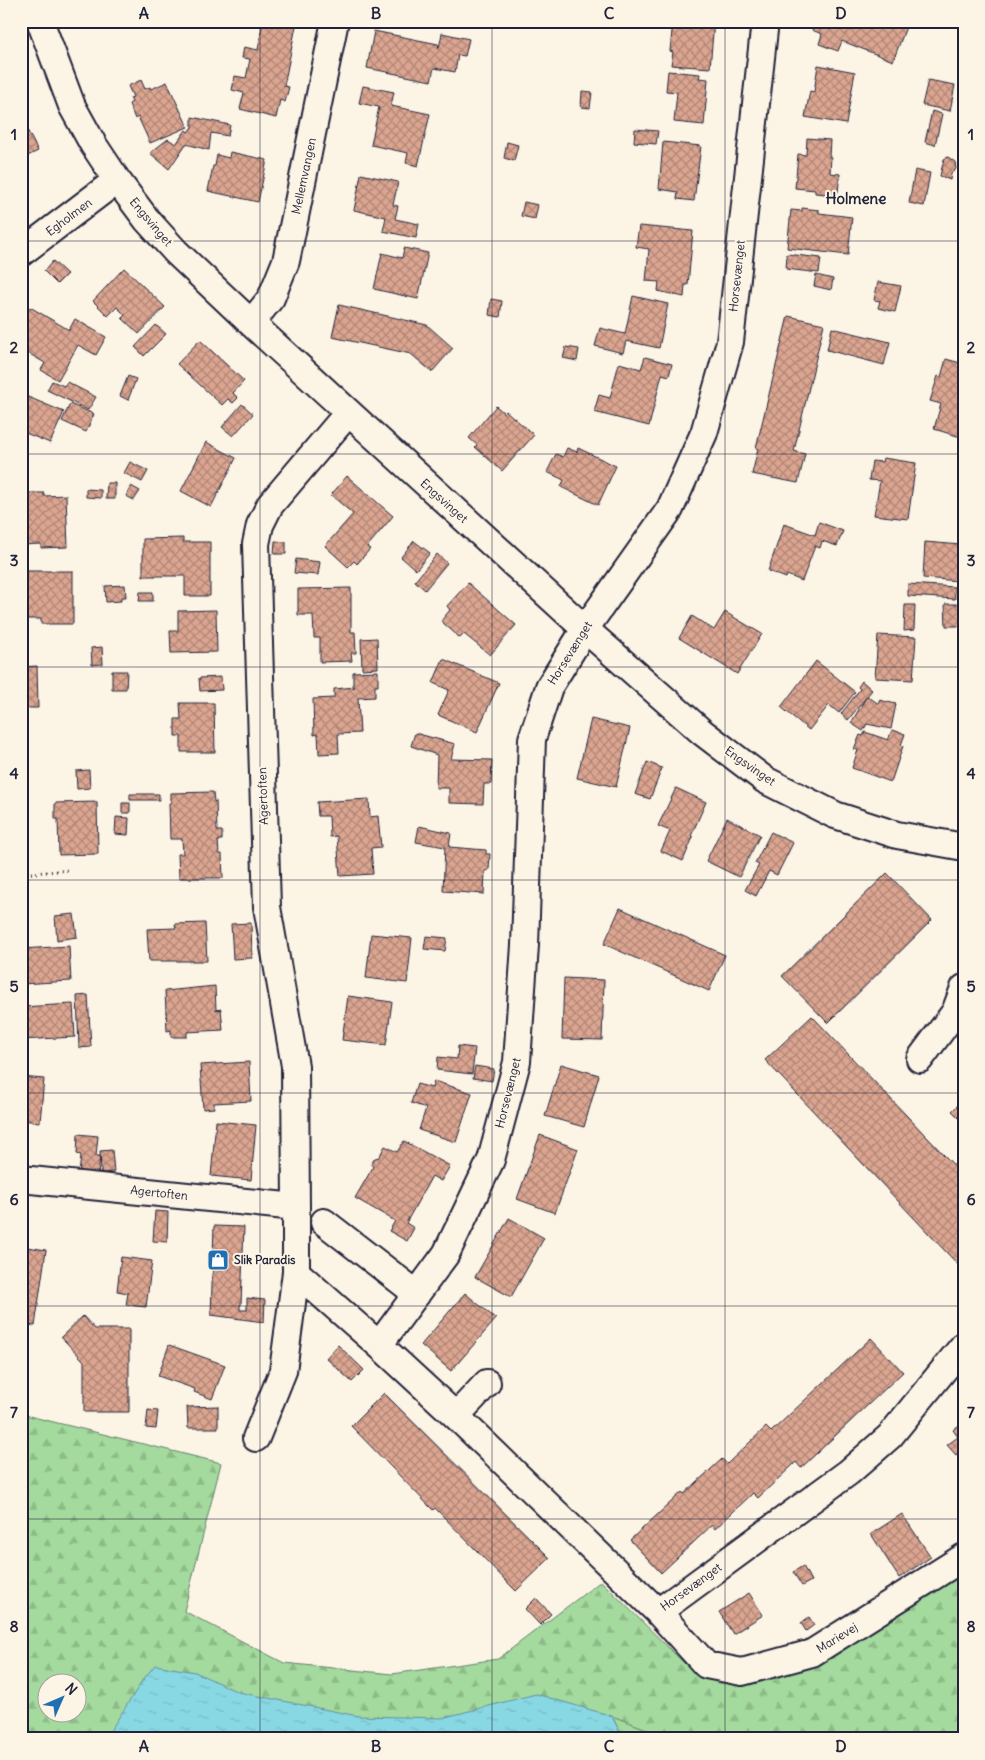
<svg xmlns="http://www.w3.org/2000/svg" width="985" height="1760" viewBox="0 0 985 1760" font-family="Delius,sans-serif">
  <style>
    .forest { fill: url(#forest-firs); stroke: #637e6c; fill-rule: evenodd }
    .wetland { fill: url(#wetland-marsh); stroke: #637e6c }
    .water { fill: url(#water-ripples); stroke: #5f8fa0 }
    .building { fill: url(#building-cross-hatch); stroke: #22223b }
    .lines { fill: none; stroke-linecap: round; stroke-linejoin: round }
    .minor-casing { stroke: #22223b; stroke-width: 30 }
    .path { stroke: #22223b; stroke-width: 3; stroke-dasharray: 1 4; stroke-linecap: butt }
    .minor { stroke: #fcf5e5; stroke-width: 26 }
    .grid { fill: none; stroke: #22223b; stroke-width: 1; stroke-opacity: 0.55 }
    .labels { text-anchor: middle; stroke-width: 4; stroke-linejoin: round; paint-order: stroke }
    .street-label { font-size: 12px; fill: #22223b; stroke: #fcf5e5 }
    .poi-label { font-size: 12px; font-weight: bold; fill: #22223b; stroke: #fcf5e5; text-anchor: start }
    .quarter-label { font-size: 15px; font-weight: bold; fill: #22223b; stroke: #fcf5e5 }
    .neatline { fill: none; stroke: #22223b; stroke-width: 2 }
    .grid-label { font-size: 16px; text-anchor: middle; font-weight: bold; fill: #22223b }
  </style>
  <defs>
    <pattern id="forest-firs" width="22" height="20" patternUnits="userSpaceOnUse" patternTransform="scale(1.25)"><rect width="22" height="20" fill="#a4da9d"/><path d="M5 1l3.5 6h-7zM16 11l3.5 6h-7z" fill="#8dbb88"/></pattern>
    <pattern id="wetland-marsh" width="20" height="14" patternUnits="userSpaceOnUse" patternTransform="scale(1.25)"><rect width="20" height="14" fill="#a4da9d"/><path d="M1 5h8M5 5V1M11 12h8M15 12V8" fill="none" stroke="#8dbb88"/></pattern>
    <pattern id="water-ripples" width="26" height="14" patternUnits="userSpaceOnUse" patternTransform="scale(1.25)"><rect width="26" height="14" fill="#88d8e4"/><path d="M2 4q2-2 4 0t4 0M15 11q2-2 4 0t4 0" fill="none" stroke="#75b9c4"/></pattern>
    <pattern id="building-cross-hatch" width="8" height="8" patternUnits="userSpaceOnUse" patternTransform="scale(1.25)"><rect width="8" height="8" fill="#dba590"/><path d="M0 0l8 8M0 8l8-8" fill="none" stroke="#b18677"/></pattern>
  </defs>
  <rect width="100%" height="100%" fill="#fcf5e5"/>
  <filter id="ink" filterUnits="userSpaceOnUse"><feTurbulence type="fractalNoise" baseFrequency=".02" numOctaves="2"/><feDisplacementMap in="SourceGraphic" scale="10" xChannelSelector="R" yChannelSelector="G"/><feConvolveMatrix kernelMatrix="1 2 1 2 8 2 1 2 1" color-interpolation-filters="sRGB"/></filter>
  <g filter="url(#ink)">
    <path class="forest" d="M21 1414 221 1463 184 1611 284 1663 392 1674 498 1659 601 1581 685 1664 741 1685 801 1667 964 1570V1739H21ZM48 1682H78V1712H48Z"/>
    <path class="wetland" d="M612 1716 647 1729 653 1739H623Z"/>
    <path class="water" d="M155 1665 195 1672 238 1692 358 1716 442 1718 536 1694 612 1716 623 1739H105L143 1680Z"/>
    <path class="building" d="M154 21H169L170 25 156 29Z
      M247 21H297L284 86 289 87 285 102 280 100 276 118 240 109 244 93 232 90 235 76 246 78 250 59 242 58 244 47 258 50 262 26 246 23Z
      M673 21H714L710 68 671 65 673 52 670 51Z
      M815 21H893L906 27 893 61 842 41 838 51 819 44 822 34 812 30Z
      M374 31 438 44 439 48 442 33 469 39 465 56 458 55 455 72 434 68 431 81 367 68Z
      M818 65 855 72 846 124 805 117 810 91 814 92Z
      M668 71 700 74 699 78 708 79 704 125 674 122 677 92 666 91Z
      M141 80 145 89 150 87 151 89 167 82 188 127 150 143 138 117 135 119 129 104 132 102 130 98 133 97 128 86Z
      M928 80 955 85 950 111 922 105Z
      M363 86 394 92 391 106 430 114 418 166 406 163 408 153 371 145 379 107 359 103Z
      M582 91 592 92 590 108 581 107Z
      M932 111 942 114 935 145 925 142Z
      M192 117 230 125 228 136 211 133 209 150 186 144 169 169 150 153 168 139 176 144 186 130 188 132 192 127Z
      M21 118 38 151 21 159Z
      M635 129 658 131 656 144 634 142Z
      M807 138 830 140 829 157H831L830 173 840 174 838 192H835V195L815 193V190L795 188 798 154 806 155Z
      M507 142 518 145 514 161 504 158Z
      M663 142 701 146 694 201 677 199 678 192 659 189Z
      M230 152 267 160 258 202 208 191 213 166H215L217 155 229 158Z
      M948 157 955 162 956 169 951 174 950 180 940 176 944 159Z
      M915 170 930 173 924 206 909 203Z
      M361 174 398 182 393 205 398 206 395 219 419 224 416 238 383 231 386 217 354 210Z
      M524 202 538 205 535 219 521 216Z
      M802 208 819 210V213L852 217 848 255 787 248 791 210 802 211Z
      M639 226 693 231 688 285H685L684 297 658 291 659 282 646 281 649 249 636 247Z
      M404 248 428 253 418 299 374 289 382 253 402 258Z
      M787 254 821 258 819 273 786 269Z
      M53 261 67 274 57 284 44 271Z
      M124 268 165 307 139 334 122 318 125 315 117 307 108 316 93 301Z
      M816 275 833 279 831 290 814 286Z
      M878 282 901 286 895 312 878 308 880 301 874 300Z
      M633 296 668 304 659 348 626 341 623 353 595 346 600 328 625 334Z
      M491 299 502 301 500 317 489 315Z
      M339 305 427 325 453 348 432 372 411 354 332 337Z
      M30 307 69 330 75 319 106 337 96 355 78 345 58 380 41 370 45 363 21 349V322Z
      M788 316 824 324 794 451 805 454 798 483 752 474 758 449 756 448Z
      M156 325 166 334 144 356 135 347Z
      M832 328 890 342 884 365 827 350Z
      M200 340 244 381 233 393 238 398 233 403 228 399 222 405 177 364Z
      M566 347 579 349 577 361 563 358Z
      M645 357 672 364 669 376 662 374 649 426 594 412 599 395 610 398 619 363 641 369Z
      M946 359 964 364V438L934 429 941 404 930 401 938 376 941 377Z
      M128 376 136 379 128 400 120 396Z
      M52 381 64 386 67 382 96 397 88 410 47 390Z
      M21 394 64 412 50 443 23 432 21 436Z
      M70 404 94 414 86 432 62 421Z
      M242 404 253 414 233 436 222 427Z
      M496 406 504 413 506 411 534 435 502 471 475 447 477 445 469 438Z
      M206 442 236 458 211 507 181 491Z
      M567 448 577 452 578 448 616 466 598 505 561 487 564 480 547 472 556 454 563 457Z
      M883 458 916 463 908 519 874 515 880 481 869 480 872 461 882 462Z
      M130 462 148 471 142 482 124 473Z
      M347 476 393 516 367 547 370 549 357 564 354 561 348 567 325 546 353 514 331 495Z
      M107 483H115V499H106Z
      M131 486 140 491 134 500 126 496Z
      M86 489 101 490V498L86 497Z
      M21 493H44V496L66 495 68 547 41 548V544L21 545Z
      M819 522 843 531 837 546 822 541 820 548 815 546 802 581 787 575 786 578 768 571 784 524 815 535Z
      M183 538V542H210V596H185V576H143V539Z
      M275 541 286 542V554H274Z
      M414 541 430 553 416 570 401 557Z
      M925 542 961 545 959 581 923 578Z
      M437 554 447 563 425 590 415 581Z
      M296 559 320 562 318 575 294 573Z
      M26 571H73V624H41V619H26Z
      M468 583 516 625 490 655 464 634 460 638 441 621 450 610 447 606Z
      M908 584 955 587V599L908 596Z
      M125 585 126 597H121V601L106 602 105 586Z
      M351 588V632H355L356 653H351L352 661 320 662V638H314L313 615H298V589Z
      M140 592H153V601H139Z
      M945 604H964V626H946Z
      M905 605H915L914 630 904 631Z
      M216 610 217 652 171 653 170 631H178V611Z
      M725 612 762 634 737 674 679 638 692 616 714 630Z
      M878 635 916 637 913 680 875 678Z
      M377 638 378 668 362 669 361 639Z
      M102 647 103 664 92 665 91 648Z
      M443 659 499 683 477 732 438 715 449 690 433 683Z
      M816 661 855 692 839 713 829 705 809 730 781 707Z
      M37 666 38 708H24L25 722 21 723V667Z
      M112 671H127L126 689H112Z
      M378 671V686H375V697L358 698 360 733 338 734 339 753 319 754 318 734 314 735 313 699 334 698V689L355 687 353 686V672Z
      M221 677 222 690 200 691 199 678Z
      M862 681 872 690 848 720 841 714 860 689 858 687Z
      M867 696 879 704V700L896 704 891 729 867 724 863 731 851 723Z
      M180 703H214L215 752H181V736H175V719H181Z
      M591 719 630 728 616 787 577 778Z
      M892 730 905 734 901 745 903 746 891 782 852 768 858 750 854 749 860 735 863 736 865 732 888 740Z
      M415 733 455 744 451 759 492 760 491 784H484L483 804 449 803V788H436L437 755 411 746Z
      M647 762 662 768 650 799 635 794Z
      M89 770 90 788 77 789 76 771Z
      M676 788 706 802 691 836 693 837 683 861 661 851 670 831 658 826Z
      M213 792 214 802 216 801 217 831H222V840H218L219 854H222L223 878H179L178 854H183L182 839H170L169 803H171V793Z
      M130 794H159V800H130Z
      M369 799 370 817 378 816 381 847 371 848 373 874 340 876 337 836 330 837 329 816H318L317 802Z
      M97 802 98 854 59 855 58 819H55V803Z
      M122 803H130V813H122Z
      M116 817 129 818 128 835 115 834Z
      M727 818 760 835 739 877 706 861Z
      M419 826 451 833 449 847 486 850V854H490L489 870 485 871 484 894 443 891 445 847 416 842Z
      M771 832 793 843 777 875 769 871 756 896 745 890 759 865 755 863Z
      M887 873 932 920 828 1023 782 976Z
      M620 908 725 955 709 991 604 944Z
      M74 914 77 937 57 940 55 916Z
      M205 923 207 961H149L147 929 176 928 175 924Z
      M251 923 252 958 233 959 231 924Z
      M371 934 412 938 407 983 366 978Z
      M426 936 447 938 445 951 424 949Z
      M69 946 71 981 21 984V949Z
      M564 978 604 980 602 1040 562 1039Z
      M215 986 216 1010 221 1009 223 1030 187 1032V1037H171V1030L167 1031 165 991Z
      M88 995 91 1047 79 1048 77 996Z
      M348 996 392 1002 386 1045 342 1040Z
      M73 1004 75 1037 21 1040V1007Z
      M812 1016 964 1176V1271L765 1060Z
      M458 1046 475 1048 472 1074 437 1070 438 1057 457 1059Z
      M249 1062 251 1101 214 1103V1108L203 1109 200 1065Z
      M561 1064 599 1075 584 1127 545 1116Z
      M475 1066 494 1069 492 1081 473 1078Z
      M21 1077 44 1079 40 1122 21 1120Z
      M434 1081 472 1093 456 1142 419 1130 426 1108 411 1103 417 1084 432 1088Z
      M959 1104 964 1110V1123L952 1111Z
      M216 1121 256 1125 251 1180 211 1176Z
      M78 1134 98 1136 96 1156H100L98 1175 79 1174 81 1155 77 1154Z
      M540 1135 578 1149 555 1213 517 1199Z
      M404 1141 450 1166 441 1181 432 1176 406 1223 414 1228 407 1241 389 1231 395 1221 355 1198 373 1167 371 1164 375 1158 379 1157 385 1146 397 1152Z
      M112 1150 114 1172 101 1173 100 1151Z
      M155 1211 168 1212 167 1242 153 1241Z
      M509 1218 544 1238 511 1297 475 1277Z
      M214 1226 244 1227 241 1305H240V1310H247V1298L265 1300 264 1322 211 1315Z
      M21 1246 46 1250 35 1326 21 1324Z
      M121 1257 152 1261 146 1307 126 1305 128 1293 117 1291Z
      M465 1293 496 1319 451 1371 421 1345Z
      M83 1316 95 1329H129V1412H84V1361L61 1337Z
      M871 1338 903 1372 801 1468 796 1462 758 1498 753 1493 715 1529 712 1525 661 1573 630 1540 682 1492 684 1494 722 1459 727 1464 766 1427 771 1432Z
      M169 1345 225 1365 212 1399 194 1392 195 1389 158 1376Z
      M338 1345 364 1370 352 1382 326 1358Z
      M384 1393 550 1558 516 1591 435 1508 433 1510 351 1426Z
      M218 1406V1428H188L187 1407Z
      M148 1410 158 1411 156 1429 146 1428Z
      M964 1421V1444L962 1445 964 1448 956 1455 947 1445 958 1437 953 1430Z
      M902 1514 931 1557 899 1578 871 1534Z
      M803 1566 811 1581 802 1586 793 1572Z
      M749 1593 763 1615 733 1634 719 1612Z
      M536 1598 551 1614 540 1625 525 1609Z
      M809 1617 814 1625 806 1631 801 1623Z"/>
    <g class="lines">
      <g class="minor-casing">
        <path id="minor" d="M40 21 72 106 93 144 117 180 147 220 176 252 251 323 585 629 702 732 765 780 835 815 897 835 964 847
          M765 21 730 342 704 433 670 509 585 629 549 687 532 739 525 945 517 1062 491 1160 446 1254 379 1345 456 1416 658 1612 849 1472 890 1436 964 1345
          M21 253 117 180
          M251 323 271 298 286 261 335 21
          M920 1059 955 1012 964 988
          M21 1179 296 1207
          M324 1222 417 1294
          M296 1272 379 1345
          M456 1416 487 1383
          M256 1438 283 1371 296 1272V1207L295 1066 267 907 256 544 260 525 270 505 348 413
          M658 1612 706 1665 742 1672 812 1653 964 1557"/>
      </g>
      <path class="path" d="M948 21 964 29
        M21 874 70 870"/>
      <use href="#minor" class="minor"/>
    </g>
  </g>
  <path class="grid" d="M260 21V1739M492 21V1739M725 21V1739M21 241H964M21 454H964M21 667H964M21 880H964M21 1093H964M21 1306H964M21 1519H964"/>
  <defs>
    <g id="shop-square" transform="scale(1.125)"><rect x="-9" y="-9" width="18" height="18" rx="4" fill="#1f6fb2" stroke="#fcf5e5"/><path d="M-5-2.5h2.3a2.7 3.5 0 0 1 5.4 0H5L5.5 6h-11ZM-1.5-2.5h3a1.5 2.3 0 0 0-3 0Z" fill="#fff"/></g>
  </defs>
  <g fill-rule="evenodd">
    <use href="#shop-square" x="218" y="1260"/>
  </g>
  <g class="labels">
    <g class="street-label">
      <text transform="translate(304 176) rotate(-78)" y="4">Mellemvangen</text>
      <text transform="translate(69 217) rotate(-37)" y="4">Egholmen</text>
      <text transform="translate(151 222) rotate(50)" y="4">Engsvinget</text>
      <text transform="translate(737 276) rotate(-84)" y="4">Horsevænget</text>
      <text transform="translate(444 501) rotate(42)" y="4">Engsvinget</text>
      <text transform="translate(570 653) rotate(-58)" y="4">Horsevænget</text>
      <text transform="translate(750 766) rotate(35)" y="4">Engsvinget</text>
      <text transform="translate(263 796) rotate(-92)" y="4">Agertoften</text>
      <text transform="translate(508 1093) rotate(-76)" y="4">Horsevænget</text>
      <text transform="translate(159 1193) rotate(6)" y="4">Agertoften</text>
      <text transform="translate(691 1587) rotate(-36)" y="4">Horsevænget</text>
      <text transform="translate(837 1638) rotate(-32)" y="4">Marievej</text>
    </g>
    <g class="poi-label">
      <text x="234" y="1264">Slik Paradis</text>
    </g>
    <g class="quarter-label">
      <text x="856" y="204">Holmene</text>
    </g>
  </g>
  <rect width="985" height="1760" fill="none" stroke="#fcf5e5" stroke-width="55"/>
  <g transform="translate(62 1698) rotate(45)"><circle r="24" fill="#fcf5e5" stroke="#a5a1a1"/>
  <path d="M0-4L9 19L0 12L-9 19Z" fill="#1f6fb2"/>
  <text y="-8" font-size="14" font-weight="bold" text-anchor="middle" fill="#22223b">N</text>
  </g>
  <rect x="28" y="28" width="930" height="1704" class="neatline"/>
  <g class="grid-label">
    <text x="144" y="19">A</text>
    <text x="376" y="19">B</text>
    <text x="609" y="19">C</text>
    <text x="841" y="19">D</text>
    <text x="14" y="140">1</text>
    <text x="971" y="140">1</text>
    <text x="14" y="353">2</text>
    <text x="971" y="353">2</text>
    <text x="14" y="566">3</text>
    <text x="971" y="566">3</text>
    <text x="14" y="779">4</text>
    <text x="971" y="779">4</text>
    <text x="14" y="992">5</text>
    <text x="971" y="992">5</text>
    <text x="14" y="1205">6</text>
    <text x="971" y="1205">6</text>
    <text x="14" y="1418">7</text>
    <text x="971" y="1418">7</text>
    <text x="14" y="1632">8</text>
    <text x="971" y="1632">8</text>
    <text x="144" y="1752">A</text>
    <text x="376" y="1752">B</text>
    <text x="609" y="1752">C</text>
    <text x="841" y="1752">D</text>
  </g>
</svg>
